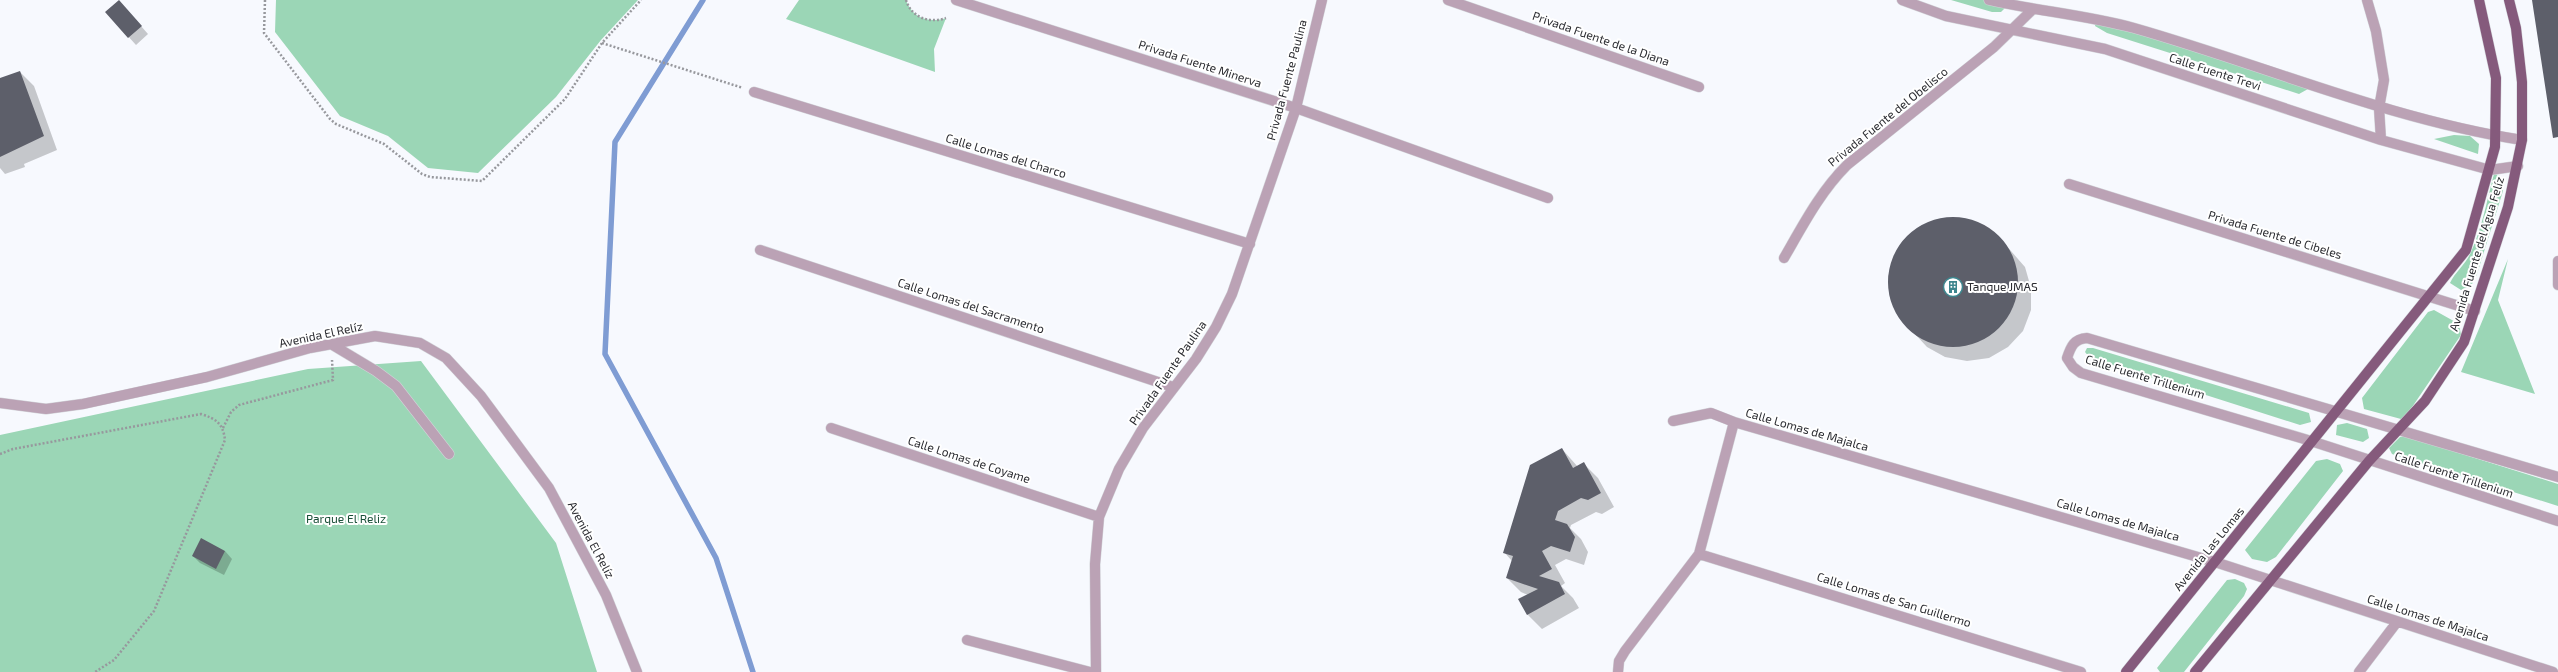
<svg xmlns="http://www.w3.org/2000/svg" width="2558" height="672" viewBox="0 0 2558 672" font-family="'Exo 2',sans-serif">
  <style>
    .green { fill: #9bd6b6 }
    .shadow { fill: #0003 }
    .lines { fill: none; stroke-linecap: round; stroke-linejoin: round }
    .stream { stroke: #7f9cd3; stroke-width: 5.5 }
    .building { fill: #5d5f6a }
    .minor-casing { stroke: #d2d4d9; stroke-width: 11 }
    .major-casing { stroke: #d2d4d9; stroke-width: 11 }
    .path { stroke: #97989d; stroke-width: 2.5; stroke-dasharray: 2 2; stroke-linecap: butt }
    .minor { stroke: #bba2b5; stroke-width: 10 }
    .major { stroke: #855a7c; stroke-width: 10 }
    .labels { text-anchor: middle; stroke-width: 4; stroke-linejoin: round; paint-order: stroke }
    .street-label { font-size: 12px; fill: #2b2c31; stroke: #fff }
    .poi-label { font-size: 12px; fill: #2b2c31; stroke: #fff; text-anchor: start }
    .park-label { font-size: 12px; fill: #1a5038; stroke: #fff }
  </style>
  <rect width="100%" height="100%" fill="#f7f9fe"/>
  <path class="green" d="M276 0H638L601 40 556 97 478 173 428 168 388 136 340 116 275 32Z
    M799 0H906C911 17 929 24 946 18L934 49 935 72 786 19Z
    M1951 0H1992L2005 8 2001 12H1992Z
    M2097 17 2308 89 2299 94 2107 33 2095 26Z
    M2454 135 2470 136 2479 144 2478 154 2434 139Z
    M2494 174 2499 175 2503 181V191L2477 274 2471 286 2461 290 2450 283C2455 272 2466 264 2471 252 2482 228 2487 200 2494 174Z
    M2508 259 2498 300 2535 394 2461 372Z
    M2434 310 2459 324 2461 335 2406 416 2401 419 2364 409 2362 398 2428 312Z
    M2087 348H2093L2309 413 2311 422 2300 425 2090 358 2085 352Z
    M421 361 556 543 597 672H0V435L308 369Z
    M2347 423 2367 429 2369 438 2363 442 2336 435 2337 425Z
    M2405 436 2558 484V506L2392 454 2389 448 2400 437Z
    M2327 459 2340 464 2343 471 2276 557 2267 562 2252 559 2245 550 2316 461Z
    M2235 579 2244 583 2247 589 2244 596 2184 672H2160L2157 668 2227 580Z"/>
  <path class="shadow" d="M126 9 148 34 136 45 106 12Z
    M20 72 34 86 57 150 24 164 25 167 5 174 0 168V79Z
    M1958 218 1978 223 1997 235 2025 267 2031 288V310L2023 331 2008 347 1989 358 1967 361 1945 357 1927 347 1899 317 1890 298 1888 278 1893 258 1904 240 1919 227 1938 219Z
    M1562 449 1578 467 1584 464 1598 478 1614 507 1602 514 1596 512 1571 525 1570 528 1581 539 1588 552 1584 565 1566 559 1555 565 1565 583 1561 586 1573 598 1579 608 1542 629 1528 615 1520 599 1528 595 1521 592 1507 578 1512 561 1504 552Z
    M225 551 232 559 224 575 200 563 193 556Z"/>
  <g class="lines">
    <path class="stream" d="M703 0 615 142 605 354 716 558 753 672"/>
  </g>
  <path class="building" d="M119 0 142 26 128 38 105 12Z
    M2532 0H2558V137L2553 138Z
    M20 71 44 136 0 157V78Z
    M1888 282a65 65 0 1 1 130 0a65 65 0 1 1-130 0Z
    M1562 448 1573 468 1584 462 1601 493 1588 500 1581 498 1558 511 1555 520 1567 524 1575 537 1570 552 1551 546 1542 551 1552 569 1539 576 1559 582 1565 594 1527 615 1518 599 1538 589 1506 578 1513 556 1503 553 1530 465Z
    M201 538 225 551 216 569 192 556Z"/>
  <g class="lines">
    <g class="minor-casing">
      <path id="minor" d="M956 0 1296 108 1548 198
        M1448 0 1699 87
        M1902 0 1946 16 2105 49 2381 140 2490 170 2518 166
        M1989 0C2037 11 2086 15 2134 28 2264 65 2388 119 2522 140
        M2367 0 2376 31 2384 80 2379 108 2381 140
        M754 92 1250 244
        M2069 184 2475 311
        M760 250 1173 387
        M1784 258C1803 225 1820 192 1847 165L1994 47 2032 10
        M2558 261V285
        M331 344 376 371 396 386 449 454
        M0 403 46 409 83 404 207 377 310 348 375 336 420 343 446 358 481 396 549 488 606 595 637 672
        M1673 421 1711 413 1734 422 2215 562 2553 672
        M831 428 1099 517
        M2558 477 2087 338C2074 339 2071 346 2067 358L2073 367 2081 373 2311 441 2558 521
        M1699 554 2081 672
        M967 640 1090 672
        M1096 672 1095 564 1099 517 1119 469 1143 428 1196 359 1216 327 1232 294 1296 108 1322 0
        M1618 672 1619 661 1625 651 1699 554 1734 422
        M2359 672 2397 622"/>
    </g>
    <g class="major-casing">
      <path id="major" d="M2126 672 2466 250 2495 147 2496 78 2479 0
        M2195 672 2369 461 2425 401 2464 342 2508 207 2522 140V82L2516 28 2509 0"/>
    </g>
    <path class="path" d="M265 0 264 33 330 119 336 124 384 144 422 174 430 177 482 181 565 99 602 43 641 0
      M906 0C911 17 929 24 946 18
      M602 43 743 88
      M223 428 231 412 239 405 333 380 332 360
      M0 454 13 449 201 414C216 419 223 423 225 440L154 611 114 660 95 672"/>
    <use href="#minor" class="minor"/>
    <use href="#major" class="major"/>
  </g>
  <defs>
    <g id="building-ring" transform="scale(1)"><circle r="9.5" fill="#fff" stroke="#3e868e" stroke-width="1.5"/><path d="M-4-6H4V6H1V3H-1V6H-4ZM-2.5-4.3h1.7v1.8h-1.7ZM.8-4.3h1.7v1.8H.8ZM-2.5-1h1.7V.8h-1.7ZM.8-1h1.7V.8H.8Z" fill="#3e868e"/></g>
  </defs>
  <g fill-rule="evenodd">
    <use href="#building-ring" x="1953" y="287"/>
  </g>
  <g class="labels">
    <g class="street-label">
      <text transform="translate(1601 39) rotate(19)" y="4">Privada Fuente de la Diana</text>
      <text transform="translate(1200 64) rotate(18)" y="4">Privada Fuente Minerva</text>
      <text transform="translate(2215 72) rotate(18)" y="4">Calle Fuente Trevi</text>
      <text transform="translate(1287 80) rotate(-75)" y="4">Privada Fuente Paulina</text>
      <text transform="translate(1888 117) rotate(-39)" y="4">Privada Fuente del Obelisco</text>
      <text transform="translate(1006 156) rotate(17)" y="4">Calle Lomas del Charco</text>
      <text transform="translate(2275 235) rotate(17)" y="4">Privada Fuente de Cibeles</text>
      <text transform="translate(2477 254) rotate(-73)" y="4">Avenida Fuente del Agua Felíz</text>
      <text transform="translate(971 306) rotate(18)" y="4">Calle Lomas del Sacramento</text>
      <text transform="translate(321 335) rotate(-12)" y="4">Avenida El Relíz</text>
      <text transform="translate(1168 373) rotate(-55)" y="4">Privada Fuente Paulina</text>
      <text transform="translate(2145 377) rotate(17)" y="4">Calle Fuente Trillenium</text>
      <text transform="translate(1807 430) rotate(16)" y="4">Calle Lomas de Majalca</text>
      <text transform="translate(969 460) rotate(18)" y="4">Calle Lomas de Coyame</text>
      <text transform="translate(2454 475) rotate(18)" y="4">Calle Fuente Trillenium</text>
      <text transform="translate(2118 520) rotate(16)" y="4">Calle Lomas de Majalca</text>
      <text transform="translate(591 540) rotate(62)" y="4">Avenida El Relíz</text>
      <text transform="translate(2209 549) rotate(-51)" y="4">Avenida Las Lomas</text>
      <text transform="translate(1894 600) rotate(17)" y="4">Calle Lomas de San Guillermo</text>
      <text transform="translate(2428 618) rotate(18)" y="4">Calle Lomas de Majalca</text>
    </g>
    <g class="poi-label">
      <text x="1967" y="291">Tanque JMAS</text>
    </g>
    <g class="park-label">
      <text x="346" y="523">Parque El Reliz</text>
    </g>
  </g>
</svg>
